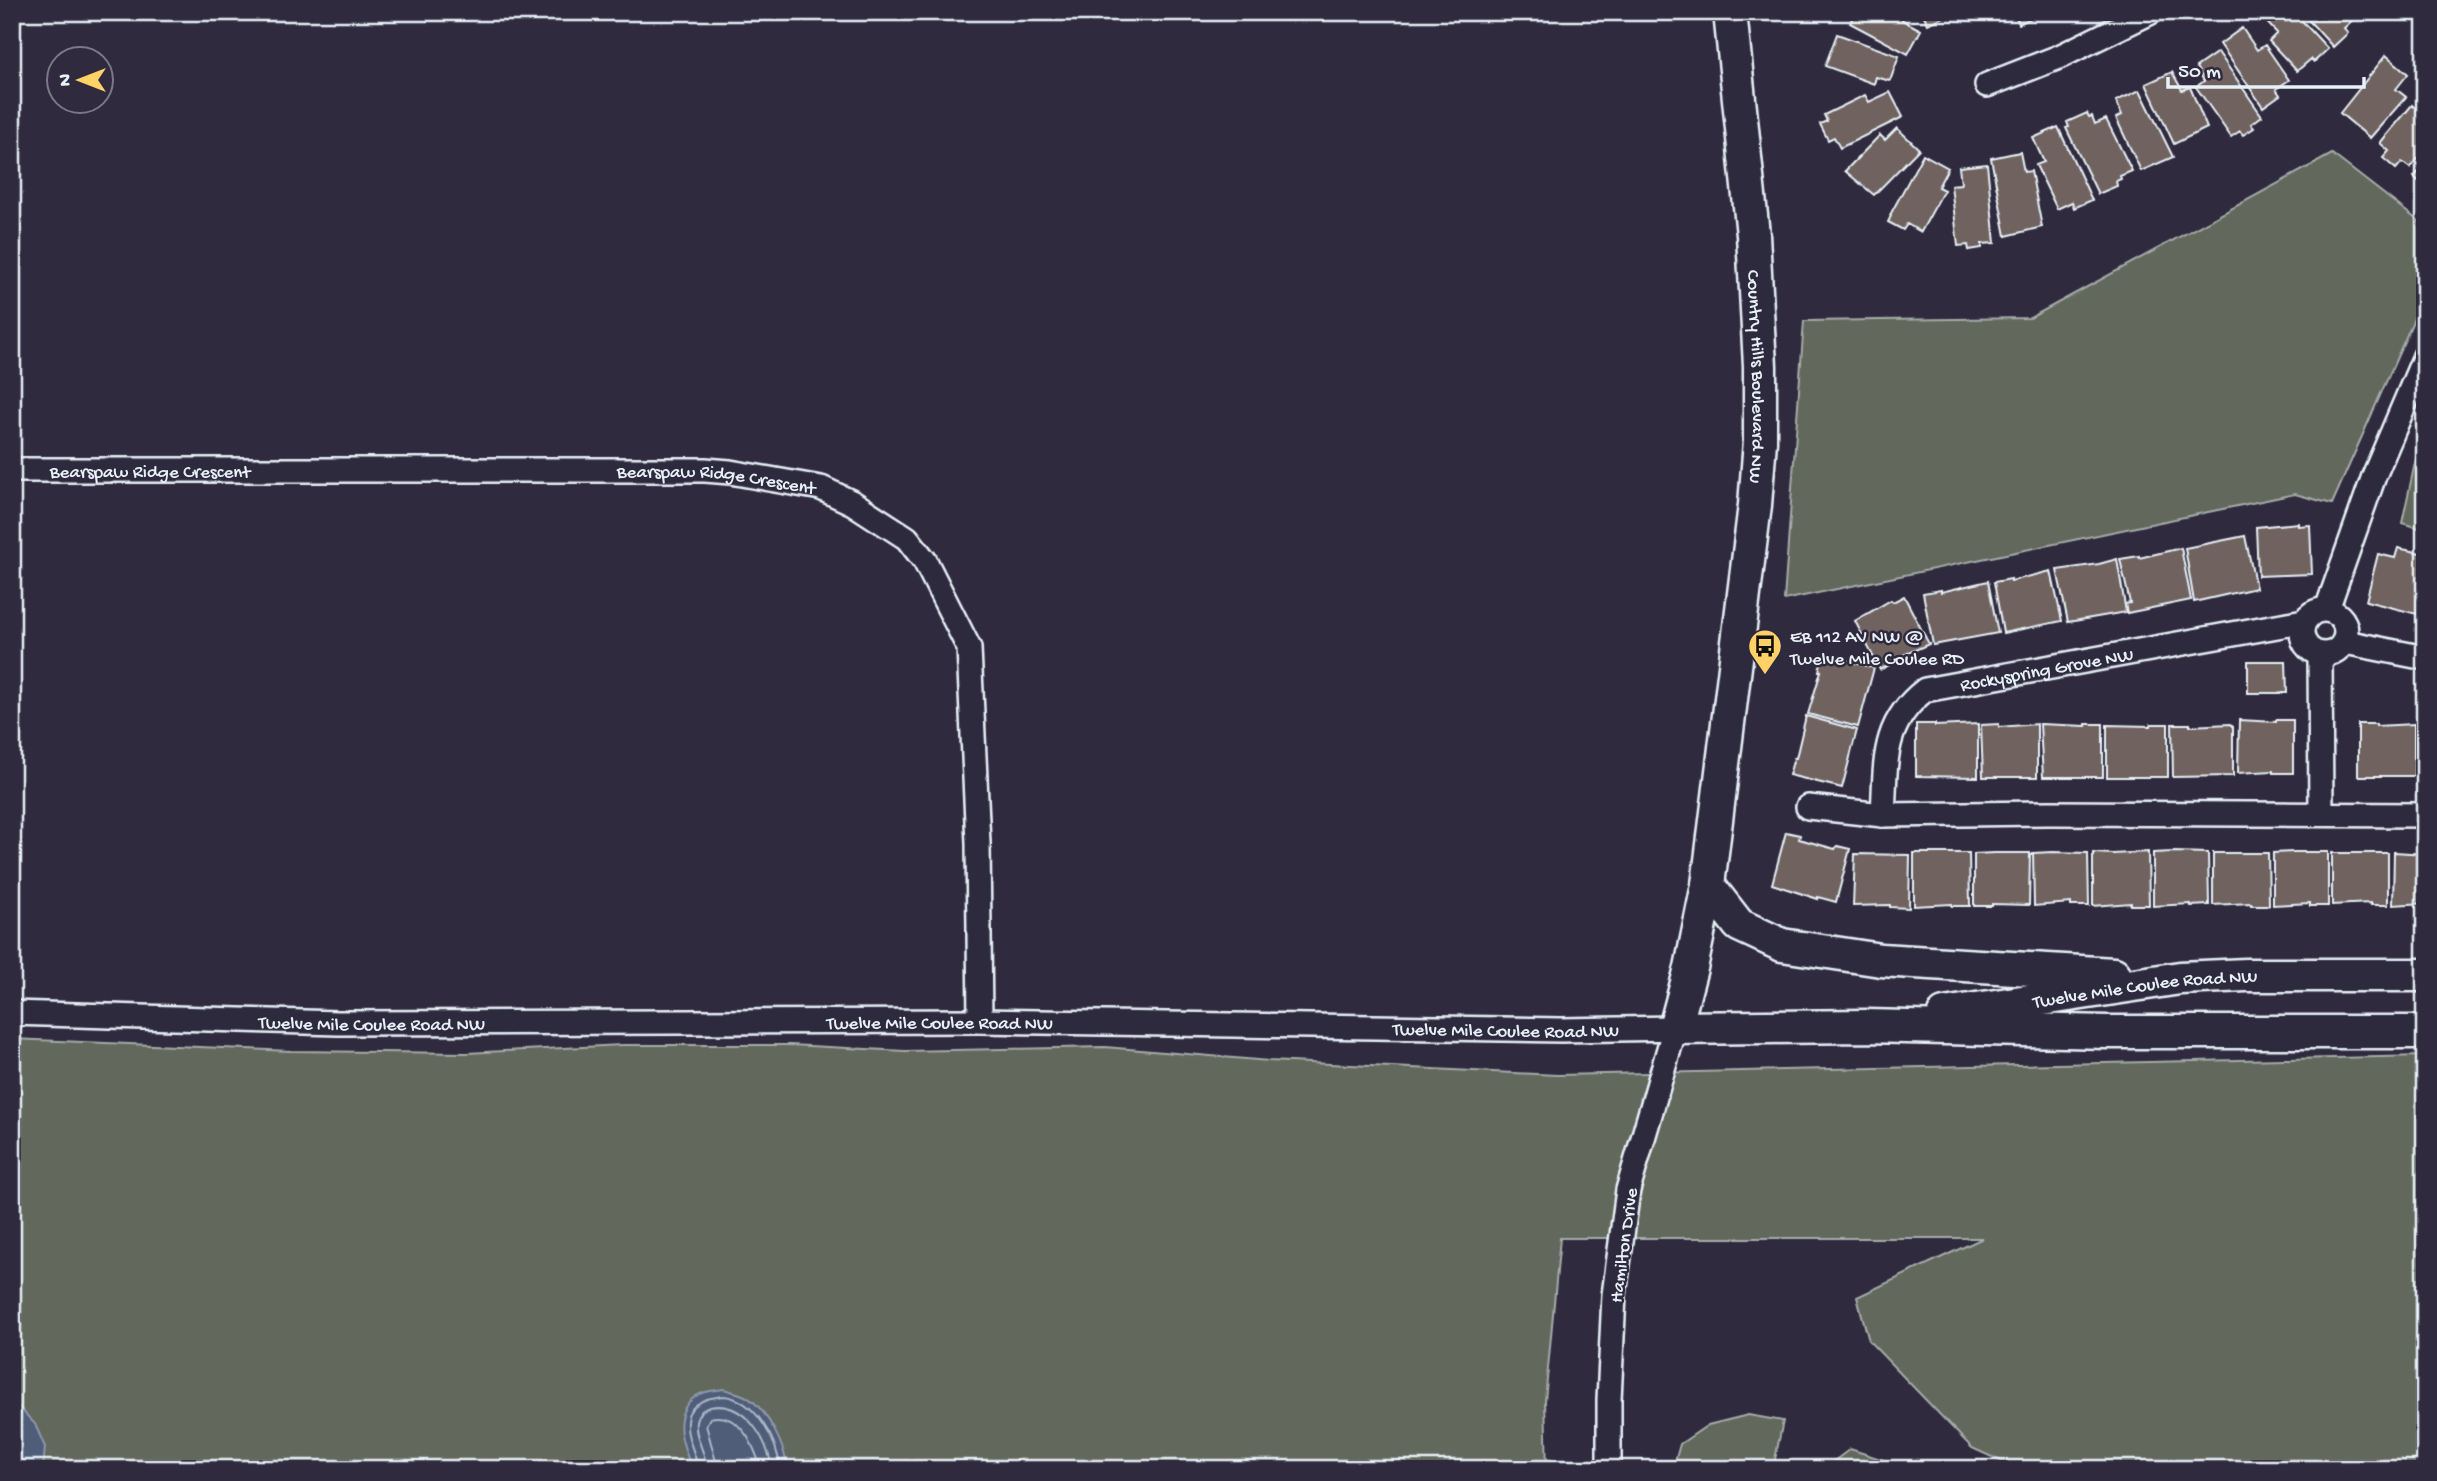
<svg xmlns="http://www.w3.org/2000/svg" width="2437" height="1481" viewBox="0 0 2437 1481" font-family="'Gochi Hand',sans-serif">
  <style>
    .green { fill: #62685b; stroke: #a5acaa; stroke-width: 2 }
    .water { fill: #505d79; stroke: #8d98ac; stroke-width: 2 }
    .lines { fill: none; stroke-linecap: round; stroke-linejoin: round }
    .shore { stroke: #abb6c5; stroke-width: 2 }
    .building { fill: #6f635e; stroke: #e8f1f8; stroke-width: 2 }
    .street-casing { stroke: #e8f1f8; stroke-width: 28 }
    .secondary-casing { stroke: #e8f1f8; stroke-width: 37 }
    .street { stroke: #2f2a3d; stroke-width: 23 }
    .secondary { stroke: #2f2a3d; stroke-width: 32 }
    .labels { text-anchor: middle; stroke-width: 5; stroke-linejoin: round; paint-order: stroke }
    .street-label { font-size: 19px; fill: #e8f1f8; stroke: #2f2a3d }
    .poi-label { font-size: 19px; fill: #e8f1f8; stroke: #2f2a3d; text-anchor: start }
  </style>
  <rect width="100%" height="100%" fill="#2f2a3d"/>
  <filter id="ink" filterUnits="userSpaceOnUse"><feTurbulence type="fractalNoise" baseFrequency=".0143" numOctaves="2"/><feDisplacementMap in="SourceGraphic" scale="14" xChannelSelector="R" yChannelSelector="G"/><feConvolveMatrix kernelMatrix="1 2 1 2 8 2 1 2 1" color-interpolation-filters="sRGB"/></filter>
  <g filter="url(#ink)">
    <path class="green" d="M2332 154 2425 226V294L2332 504 2295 494 1784 600 1804 321 2030 318Z
      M2425 432V530L2402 523 2419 444Z
      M12 1039 291 1051 467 1053 622 1045H790L905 1051 1105 1047 1269 1061 1557 1075 2425 1056V1469H2018L1972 1448 1869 1341 1857 1297 1983 1238H1560L1545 1401 1547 1469H12Z
      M1748 1415 1783 1421 1773 1469H1673L1680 1444 1708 1425Z
      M1850 1449 1896 1464 1899 1469H1829L1830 1464Z"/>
    <path class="water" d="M724 1389C731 1391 739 1393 745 1396 766 1407 786 1447 787 1469H692C682 1444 670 1414 696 1396 703 1391 715 1390 724 1389Z
      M12 1400 35 1424 45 1447 43 1469H12Z"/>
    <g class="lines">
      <path class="shore" d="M698 1469C696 1452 683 1434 688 1416 690 1408 700 1401 707 1399 712 1398 719 1396 724 1396 755 1399 778 1441 780 1469
        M707 1469C706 1453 694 1437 696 1422 697 1414 703 1409 710 1407 744 1400 768 1439 772 1469
        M718 1469 706 1425 710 1418C740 1411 754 1445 761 1469"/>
    </g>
    <path class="building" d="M1855 12H1906L1902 20 1921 30 1908 54 1850 23Z
      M1922 12H1952L1953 13 1928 24Z
      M2014 12H2044L2019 24Z
      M2257 12H2294L2328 49 2314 62 2311 59 2297 71 2269 41 2277 33Z
      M2301 12H2355L2358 15 2344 28 2348 33 2333 47Z
      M2242 28 2257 50 2265 45 2289 80 2276 89 2280 95 2263 107 2220 44Z
      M1837 34 1899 56 1890 81 1876 77 1874 84 1825 66Z
      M2218 52 2262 116 2251 124 2254 128 2243 135 2240 131 2231 137 2196 87 2204 81 2196 67Z
      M2386 55 2408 74 2396 89 2406 97 2370 138 2340 113Z
      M2172 72 2182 90 2190 87 2207 128 2174 144 2146 84Z
      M2140 90 2173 157 2141 171 2116 118 2122 115 2116 101Z
      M1890 92 1903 117 1840 148 1834 137 1828 140 1820 124 1827 121 1824 115 1865 95 1869 102Z
      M2412 105 2422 114 2425 111V151L2410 168 2402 162 2396 169 2383 158 2389 151 2380 143Z
      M2087 113 2089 117 2092 116 2095 124 2106 119 2132 171 2120 176 2121 179 2116 181 2117 186 2098 194 2066 128 2069 127 2067 122Z
      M2058 127 2092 200 2074 208 2072 202 2057 209 2036 165 2044 162 2033 138Z
      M1897 128 1919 149 1874 195 1845 171 1880 135 1885 140Z
      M2020 152 2024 172 2031 171 2042 227 2006 236 1991 158Z
      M1923 154 1948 168 1938 187 1944 190 1921 232 1907 224 1903 230 1888 222 1891 216 1890 215Z
      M1987 164 1995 243 1982 244V248L1969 250 1968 245 1958 246 1951 185 1961 184 1959 167Z
      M2425 164V187L2414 177Z
      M2298 523V526L2310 525 2312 574 2258 576 2256 527Z
      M2245 536 2256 588 2194 602 2185 548Z
      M2181 548 2191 600 2127 613 2125 604 2130 603 2120 559 2139 556V558Z
      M2398 548 2425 554V616L2366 601 2378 554 2395 558Z
      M2117 559 2126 612 2068 622 2057 570 2099 564Z
      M2051 571 2062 621 2003 633 1994 582 2011 579V581Z
      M1988 581 1998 633 1933 645 1923 593 1941 590V592Z
      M1904 596 1929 644 1894 659 1895 662 1880 670 1855 621 1891 600 1893 602Z
      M1823 654 1874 668 1858 727 1808 714 1821 671H1819Z
      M2248 661H2286L2287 693H2248Z
      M1806 716 1857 730 1842 788 1789 775 1794 758H1796Z
      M2239 720 2276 722V720H2293V773H2273V771L2238 773Z
      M1916 724H1935V726L1978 724V777L1916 776Z
      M1999 724V727L2037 724V777H1983L1981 725Z
      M2040 724 2086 726V724H2103V777H2043Z
      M2151 724H2168V777H2107V725L2151 726Z
      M2172 724H2190V726L2230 724 2233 727V776L2173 777Z
      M2358 724H2376V726L2414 724V776H2358Z
      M2419 725H2425V777L2419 778Z
      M1786 832 1800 835 1799 839 1835 849 1837 846 1850 849 1836 902 1818 897V899L1772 884Z
      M2053 852 2088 853 2089 906H2071V903L2034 906 2033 853Z
      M2148 852 2149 905H2131V903L2093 906V853L2113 854Z
      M2173 852 2208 853 2209 905 2191 906V904L2153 906V853Z
      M2293 852H2328V906H2310V903L2273 905V853Z
      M2394 852 2425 854V903L2393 905Z
      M1914 853H1969L1970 906H1952V904L1914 906Z
      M1994 853H2030L2029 905 1992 904V906H1974V854Z
      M2213 853H2268L2269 905H2251V903L2213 905Z
      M2332 853H2388V905H2371V903L2332 905Z
      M1855 854 1910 855 1909 908 1890 907V905L1853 906Z"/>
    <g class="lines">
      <g class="street-casing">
        <g id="street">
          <path d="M1987 85 2059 57 2151 12"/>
          <path id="s1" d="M12 470H705L730 472 821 488 853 503 907 538 925 561 969 648 978 843 980 1021"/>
          <path d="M2327 609 2374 476 2425 356"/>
          <circle cx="2324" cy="632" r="22"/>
          <path d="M2345 642 2425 658"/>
          <path d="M2320 654 2321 814"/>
          <path d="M1808 807 1883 815 2050 813 2425 815"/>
          <path id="s2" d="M1883 815C1886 764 1881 724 1925 690L2304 621"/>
          <path id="s3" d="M12 1013 338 1023 980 1021 1561 1030 1675 1028 1628 1190 1614 1295 1609 1400V1469"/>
        </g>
      </g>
      <g class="secondary-casing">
        <g id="secondary">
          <path id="s4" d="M1730 12 1753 235 1760 366V441L1755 505 1708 885 1691 968 1675 1028 1867 1026 2107 1032H2425"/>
          <path d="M1708 885 1739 925 1782 945 1881 960 2114 974"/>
          <path id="s5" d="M1944 1014 2180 978 2246 975H2425"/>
        </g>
      </g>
      <use href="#street" class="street"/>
      <use href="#secondary" class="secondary"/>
    </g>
  </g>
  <defs>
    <g id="bus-pin" transform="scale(1.75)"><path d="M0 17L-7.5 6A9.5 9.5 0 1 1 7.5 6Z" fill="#ffd166" stroke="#2f2a3d"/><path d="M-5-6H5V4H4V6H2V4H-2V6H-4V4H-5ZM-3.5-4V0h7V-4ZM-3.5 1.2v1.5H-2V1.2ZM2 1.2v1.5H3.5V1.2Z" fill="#111"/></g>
  </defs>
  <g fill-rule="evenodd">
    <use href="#bus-pin" x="1765" y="646"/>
  </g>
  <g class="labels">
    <g class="street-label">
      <text dy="7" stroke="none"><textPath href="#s4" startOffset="366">Country Hills Boulevard NW</textPath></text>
      <text dy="7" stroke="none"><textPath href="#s1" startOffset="138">Bearspaw Ridge Crescent</textPath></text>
      <text dy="7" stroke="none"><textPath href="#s1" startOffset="705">Bearspaw Ridge Crescent</textPath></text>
      <text dy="7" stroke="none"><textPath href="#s2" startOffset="261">Rockyspring Grove NW</textPath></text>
      <text dy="7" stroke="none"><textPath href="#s5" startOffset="203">Twelve Mile Coulee Road NW</textPath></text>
      <text dy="7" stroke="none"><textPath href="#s3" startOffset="360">Twelve Mile Coulee Road NW</textPath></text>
      <text dy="7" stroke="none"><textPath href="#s3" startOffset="928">Twelve Mile Coulee Road NW</textPath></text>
      <text dy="7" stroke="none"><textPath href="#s3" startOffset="1494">Twelve Mile Coulee Road NW</textPath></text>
      <text transform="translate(1622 1245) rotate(-82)" y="7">Hamilton Drive</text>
    </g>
    <g class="poi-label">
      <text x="1790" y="642">EB 112 AV NW @<tspan x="1790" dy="22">Twelve Mile Coulee RD</tspan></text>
    </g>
  </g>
  <rect width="2437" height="1481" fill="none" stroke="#2f2a3d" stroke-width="42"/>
  <rect x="21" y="21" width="2395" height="1439" fill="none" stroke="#e8f1f8" stroke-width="2.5" filter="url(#ink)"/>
  <g transform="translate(80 80) rotate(270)"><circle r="33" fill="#2f2a3d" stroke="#797a88" stroke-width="2"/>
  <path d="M0-5L12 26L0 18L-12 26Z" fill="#ffd166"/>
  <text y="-10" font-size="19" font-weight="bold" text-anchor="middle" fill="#e8f1f8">N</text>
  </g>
  <path d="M2168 77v10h196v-10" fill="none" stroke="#e8f1f8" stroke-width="3.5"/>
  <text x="2178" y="77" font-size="21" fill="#e8f1f8" stroke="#2f2a3d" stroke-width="5" paint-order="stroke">50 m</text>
</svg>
